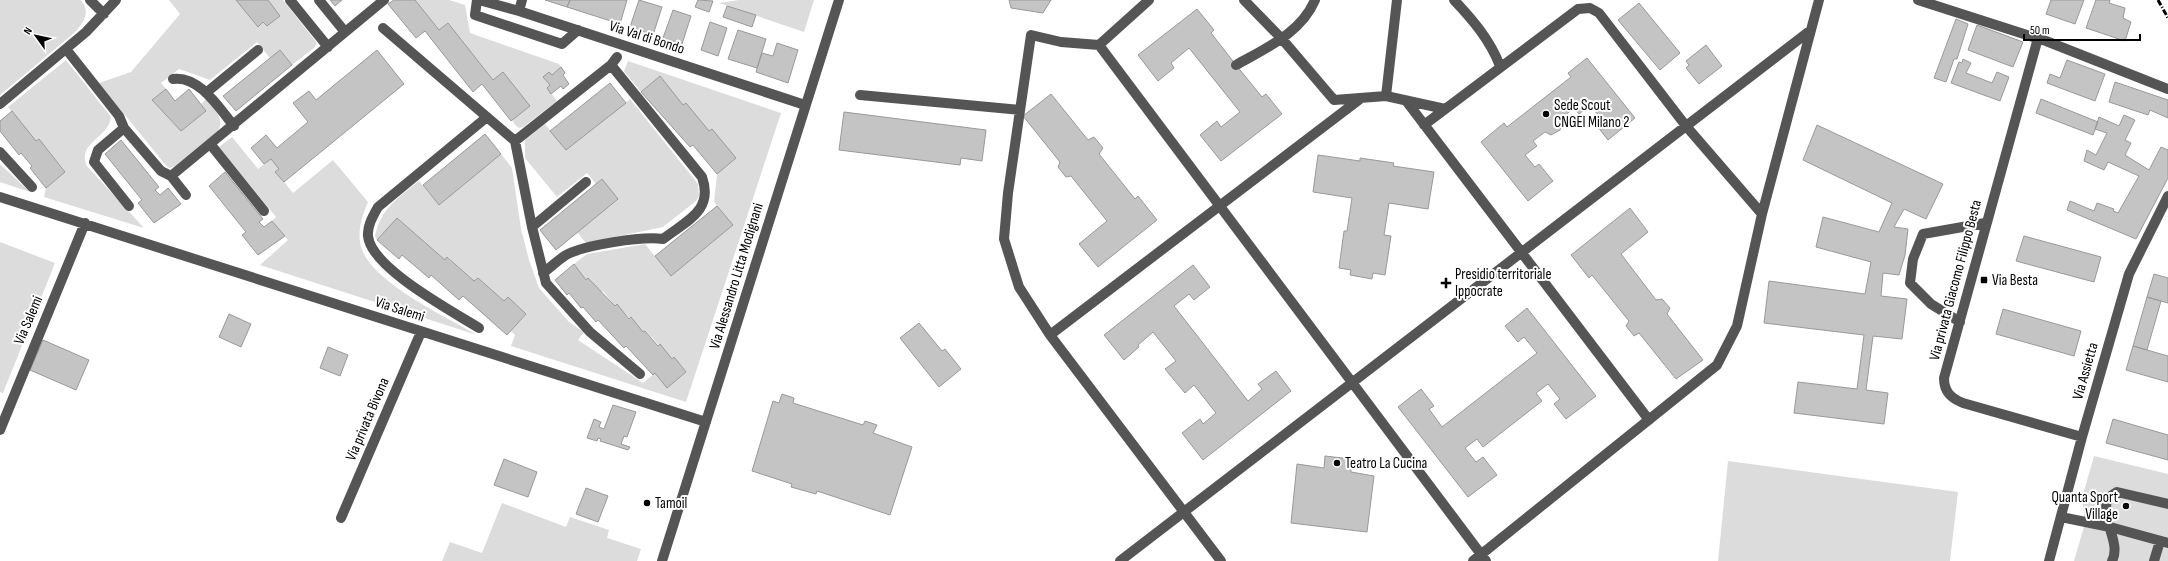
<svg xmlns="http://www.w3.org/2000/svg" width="2168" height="561" viewBox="0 0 2168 561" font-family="'Sofia Sans Condensed',sans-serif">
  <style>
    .green { fill: #dcdcdc }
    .building { fill: #c4c4c4; stroke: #999 }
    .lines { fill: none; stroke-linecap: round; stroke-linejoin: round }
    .minor { stroke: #555; stroke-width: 10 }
    .rail { stroke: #000; stroke-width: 3; stroke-dasharray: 6 2 1 2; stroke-linecap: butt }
    .poi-dot { fill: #000; stroke: #fff; stroke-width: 1.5 }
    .labels { text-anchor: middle; stroke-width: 4; stroke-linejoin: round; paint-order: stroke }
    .street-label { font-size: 15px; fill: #000; stroke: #fff }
    .poi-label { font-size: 15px; fill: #000; stroke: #fff; text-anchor: start }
  </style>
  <rect width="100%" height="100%" fill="#fff"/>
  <path class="green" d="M0 0H81C91 13 84 22 74 33L0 95Z
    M169 0H236L258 27 263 22 267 26 280 16 268 0H283L317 43 314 48 292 65 280 50 270 58 257 42 210 80 179 69 161 83 166 89 152 100 181 131 206 111 201 104 206 99C214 109 225 118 218 131L175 166 169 168 164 163 99 83 131 72 180 14Z
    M415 0H449L465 5 470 33 559 64 561 67 552 75 549 72 543 77 550 85 547 88 557 101 523 127 519 128 515 125 493 80 448 23 439 30Z
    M739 0H814L804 32 719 3Z
    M66 60 111 117C109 138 76 143 87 166L144 228 44 197 46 188 65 172 39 139 36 141 8 107Z
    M628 61 781 113 686 402 511 346 515 335 511 331 526 314 508 297 504 301 478 278 474 281 448 257 445 260 397 218 377 240 375 236C381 208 398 198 419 181L439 205 501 154 512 168 521 229 529 260 539 288 569 322 584 332 578 340 643 383 655 373 667 388 686 372 674 358 672 359 646 331 643 332 617 305 615 306 603 291 600 293 588 278 586 280 574 264 587 254 645 244 671 276 733 225 714 202 717 174 736 158 712 129 709 131 686 103 683 105 660 76 641 92 624 71Z
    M630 99 698 184 699 196 696 201 663 227 586 243 577 232 601 179 596 184 587 173 557 197 525 158V140L545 124 566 150Z
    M232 137 258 169 271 159 279 169 276 172 293 193 333 160 368 202C362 216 357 231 361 247 371 282 446 317 477 335L260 265 288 240 272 221 276 217 219 147Z
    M0 164 30 192 0 182Z
    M0 242 55 263 3 393 0 392Z
    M2094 456 2168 474V561H2074L2085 523 2082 498Z
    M1728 461 1958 492 1950 561H1718Z
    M502 503 566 527 570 517 609 530 607 538 641 549 637 561H442L450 542 482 553Z"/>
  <path class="building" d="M236 0H268L280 16 267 26 263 22 258 27Z
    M330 0H342L335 6Z
    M394 0H415L439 30 448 23 493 80 503 72 530 106 511 121 482 84 473 92 425 31 416 38 388 4Z
    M545 0H570L567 7Z
    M570 0H627L620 24 567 7Z
    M639 0 662 7 653 35 630 27Z
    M698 0 713 1 709 12 695 7Z
    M1009 0H1051L1043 13 1011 8Z
    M2051 0H2084L2075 24 2046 14Z
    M2096 0H2110L2109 3 2125 8 2123 18 2131 22 2125 41 2086 28Z
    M1639 3 1680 53 1660 70 1618 20Z
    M727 6 756 15 752 27 723 17Z
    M1197 9 1214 30 1211 33 1236 65 1262 97 1266 94 1282 114 1221 161 1200 135 1217 121 1221 127 1240 112 1189 48 1171 63 1174 68 1158 81 1138 55Z
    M673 10 691 16 682 44 663 38Z
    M1956 19 1968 24 1957 59H1954L1946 82 1934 78Z
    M710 22 727 28 718 56 701 50Z
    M1977 25 2023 42 2013 67 1968 50Z
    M738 30 766 39 757 68 728 59Z
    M777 43 798 50 788 83 756 72 762 53 773 56Z
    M1706 45 1722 66 1699 84 1686 68 1689 65 1686 61Z
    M280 50 292 65 236 111 223 96Z
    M377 50 404 84 284 182 275 172 279 169 271 159 264 164 251 148 266 135 277 148 308 122 293 103 309 91 316 100Z
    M1587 58 1635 118 1608 140 1594 122 1600 117 1590 105 1579 114 1574 108 1563 117 1564 121 1560 130 1551 135 1545 132 1533 141 1537 146 1525 155 1535 167 1539 164 1553 181 1528 201 1481 142 1504 123 1507 127 1571 77 1568 73Z
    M1963 59 1971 63 1966 73 1992 83 1997 72 2009 77 2000 101 1951 83 1959 62 1962 63Z
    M2067 60 2105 74 2095 101 2047 83 2050 74 2060 78Z
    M561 67 565 73 563 75 569 84 563 89 561 86 551 94 547 88 550 85 543 77 549 72 552 75Z
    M660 76 683 105 686 103 709 131 712 129 736 158 717 174 693 145 690 147 641 92Z
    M2115 82 2168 100V118L2150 110 2148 115 2109 102Z
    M610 83 626 103 566 150 550 131Z
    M166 89 175 101 189 89 206 111 181 131 152 100Z
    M1051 94 1088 140 1094 137 1103 148 1099 154 1135 199 1138 196 1157 220 1098 267 1079 244 1107 221 1071 176 1066 177 1058 167 1060 162 1023 116Z
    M2041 99 2098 122 2093 135 2036 113Z
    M12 111 36 141 39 139 65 172 46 188 30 168 32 166 21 153 19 155 0 131V121Z
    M844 112 986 130 982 161 961 158 960 165 839 150Z
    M2124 115 2135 120 2125 140 2131 143 2125 155 2149 170 2161 147 2168 150V178L2136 239 2067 210 2070 201 2094 211 2097 203 2114 209 2113 211 2118 213 2139 176 2108 162 2104 170 2084 161 2087 150 2096 155 2107 133 2095 129 2099 117 2119 126Z
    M1817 125 1943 184 1926 219 1904 209 1894 227 1908 229 1905 255 1899 275 1883 273 1881 296 1907 299 1902 339 1873 336 1866 390 1888 393 1884 424 1794 413 1798 382 1857 389 1864 335 1764 323 1769 281 1865 294 1871 262 1816 247 1823 217 1879 232 1892 203 1803 160Z
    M485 134 501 154 439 205 423 185Z
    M121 140 159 187 155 190 160 195 168 188 181 204 154 223 138 203 142 200 105 154Z
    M1318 155 1360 161V158L1394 163 1393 166 1434 172 1428 209 1389 203 1384 235 1391 236 1385 275 1373 273 1372 279 1350 275 1351 270 1339 268 1344 231H1347L1352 198 1313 192Z
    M225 172 263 219 259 222 264 227 272 221 285 236 258 255 242 235 246 232 209 186Z
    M602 179 618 199 556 250 540 230Z
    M717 206 733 225 671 276 655 256Z
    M1630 208 1648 232 1621 254 1656 300 1662 299 1670 308 1667 314 1703 360 1676 379 1639 333 1634 336 1626 326 1629 321 1592 275 1589 278 1571 255Z
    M397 218 445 260 447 257 474 281 478 278 504 301 508 297 526 314 507 335 463 296 459 300 431 275 429 278 402 255 399 259 377 240Z
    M2024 236 2101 257 2094 282 2016 261Z
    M574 264 586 280 588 278 615 306 617 304 629 319 631 317 643 332 645 331 658 346 660 344 672 359 674 357 686 372 667 388 655 373 653 375 626 346 624 348 598 320 596 322 583 307 581 308 569 293 567 295 555 280Z
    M1193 265 1210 287 1194 300 1189 294 1174 306 1248 401 1262 389 1258 384 1276 371 1291 391 1203 460 1182 433 1200 419 1203 424 1216 413 1194 385 1185 393 1165 369 1176 361 1153 332 1138 345 1139 347 1124 360 1104 335Z
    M2154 274 2168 278V303L2147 297Z
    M2147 297 2161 301 2147 350 2133 346Z
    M1527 308 1596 396 1566 419 1554 404 1560 399 1548 384 1536 393 1542 401 1483 447 1477 439 1465 448 1476 462 1483 457 1497 475 1468 497 1398 407 1421 389 1434 406 1429 409 1442 427 1537 353 1524 337 1518 342 1505 326Z
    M2003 309 2081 331 2074 356 1996 334Z
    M229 314 251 324 241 347 219 337Z
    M919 323 942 351 945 349 961 369 939 387 900 338Z
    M43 340 89 360 76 390 30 370Z
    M2133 346 2168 356V382L2126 370Z
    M328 347 348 355 340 376 320 368Z
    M782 394 794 398 793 403 863 425 865 421 877 425 873 433 912 447 890 515 817 491 816 494 791 487 792 484 752 471 773 401 779 403Z
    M613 405 636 412 627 437 624 436 621 444 630 447 628 450 600 441 601 439 598 438 597 441 587 438 594 419 601 422 599 427 604 429Z
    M2113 419 2168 435V460L2106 443Z
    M1325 456 1351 459V472L1374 476 1367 532 1291 523 1297 464 1324 468Z
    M504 459 537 472 528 497 494 485Z
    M586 488 608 496 598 522 576 514Z"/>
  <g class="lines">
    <path class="minor" d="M90 0 104 14
      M290 0 328 47
      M319 0 345 32
      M477 0 475 15 562 44 578 30
      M479 0 519 11 805 105
      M1149 0 1099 45 1061 42 1031 35 1008 193 1004 239 1019 287 1050 335 1221 561
      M1244 0 1282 39 1334 100 1386 96 1445 109
      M1454 0C1473 20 1490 40 1500 66
      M1918 0 2046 41 2168 89
      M519 11 522 0
      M383 28 515 141 611 65 617 57
      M2038 38 1944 378C1944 392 1951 398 1963 403L2082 437
      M1099 45 1486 561
      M66 49 119 116 124 128 161 171 171 176 186 195
      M1236 65C1266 48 1301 33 1315 0
      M173 79C199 75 219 108 234 126
      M207 92 258 50
      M860 95 1020 110
      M1386 96 1397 0
      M1407 102 1649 420
      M0 104 86 32 116 0
      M1424 125 1578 9 1590 8 1599 13 1686 126 1762 214
      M124 128 98 150 94 162 129 206
      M515 141 532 227 546 283 590 332 640 374
      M211 145 264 211
      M0 152 32 187
      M171 176 384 0
      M0 197 706 422
      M532 227 586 182
      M543 273C551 267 558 260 566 255 584 245 642 236 663 239 686 221 714 211 702 177L611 65
      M1960 322 1931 304 1910 283 1913 259 1923 234 1985 223
      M479 328C452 311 371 268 368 236 367 226 373 216 378 207L487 117
      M1050 335 1360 99
      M0 430 85 223
      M2061 517 2110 527 2168 543
      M341 518 421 332
      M662 561 839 0
      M1120 561 1811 30
      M1473 561 1717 365 1737 326 1762 214 1819 0
      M2049 561 2082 437 2129 274 2168 196
      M2112 561C2122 542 2099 519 2108 498L2117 492 2168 504
      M2154 561 2160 541"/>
    <path class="rail" d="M2158 0 2168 18"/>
  </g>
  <g class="poi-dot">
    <circle cx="1546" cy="114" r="4"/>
    <rect x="1980" y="276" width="8" height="8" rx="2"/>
    <path d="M1444 277h4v4h4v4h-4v4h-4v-4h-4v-4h4z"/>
    <circle cx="1337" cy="463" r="4"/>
    <circle cx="647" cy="503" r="4"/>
    <circle cx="2126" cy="506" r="4"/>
  </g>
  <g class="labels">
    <g class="street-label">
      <text transform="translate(647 37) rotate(18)" y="5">Via Val di Bondo</text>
      <text transform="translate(736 276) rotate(-73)" y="5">Via Alessandro Litta Modignani</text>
      <text transform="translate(1955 280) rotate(-75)" y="5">Via privata Giacomo Filippo Besta</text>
      <text transform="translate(400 309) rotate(18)" y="5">Via Salemi</text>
      <text transform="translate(28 320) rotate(-67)" y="5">Via Salemi</text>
      <text transform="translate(2085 371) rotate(-74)" y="5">Via Assietta</text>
      <text transform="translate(367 419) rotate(-67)" y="5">Via privata Bivona</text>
    </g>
    <g class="poi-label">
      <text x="1554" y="110">Sede Scout<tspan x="1554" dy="17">CNGEI Milano 2</tspan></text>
      <text x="1455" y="279">Presidio territoriale<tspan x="1455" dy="17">Ippocrate</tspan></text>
      <text x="1992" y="285">Via Besta</text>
      <text x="1345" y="468">Teatro La Cucina</text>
      <text x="2118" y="502" text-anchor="end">Quanta Sport<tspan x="2118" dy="17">Village</tspan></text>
      <text x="655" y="508">Tamoil</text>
    </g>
  </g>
  <g transform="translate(36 36) rotate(303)" stroke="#ffffff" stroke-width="3" paint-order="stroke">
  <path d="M0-3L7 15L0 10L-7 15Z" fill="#000000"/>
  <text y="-6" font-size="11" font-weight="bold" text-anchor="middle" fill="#000000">N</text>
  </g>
  <path d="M2024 34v6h116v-6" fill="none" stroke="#000000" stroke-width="2"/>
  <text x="2030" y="34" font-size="12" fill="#000000" stroke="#ffffff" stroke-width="3" paint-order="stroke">50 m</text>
</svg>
